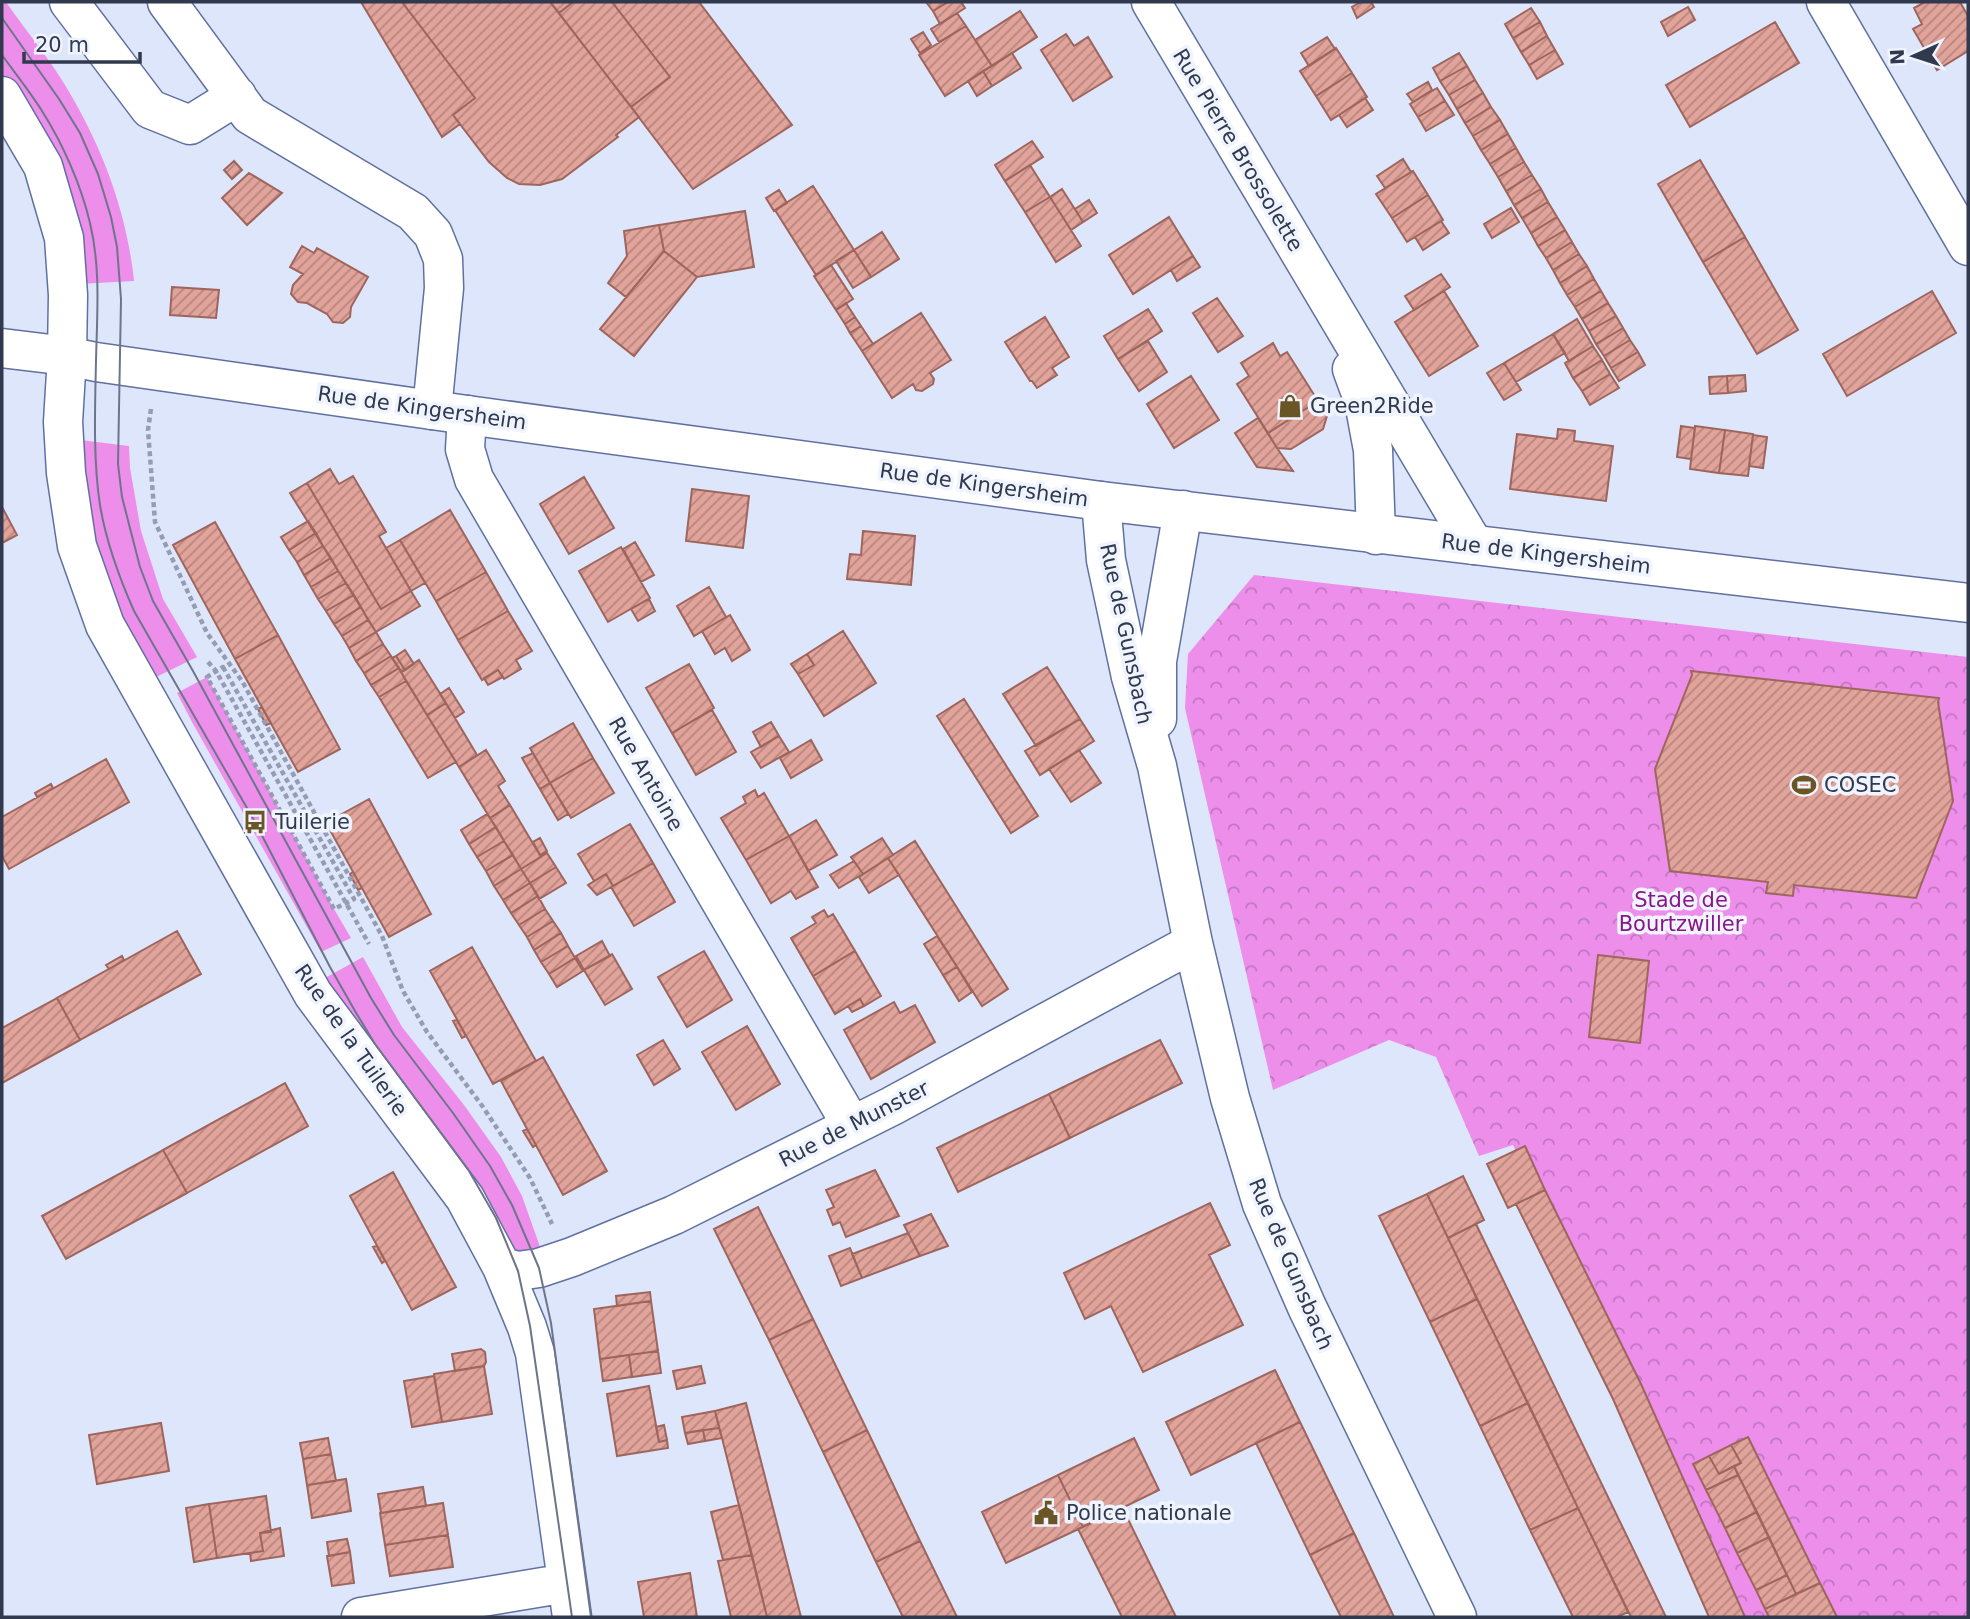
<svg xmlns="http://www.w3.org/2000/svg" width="1970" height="1619" viewBox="0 0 1970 1619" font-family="'DejaVu Sans',sans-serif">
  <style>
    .grass { fill: #ed8eeb }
    .park { fill: url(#park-crowns) }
    .building { fill: url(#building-hatch); stroke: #9e655d; stroke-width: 2 }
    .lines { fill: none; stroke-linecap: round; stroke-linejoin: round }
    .minor-casing { stroke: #6071a0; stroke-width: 41 }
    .major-casing { stroke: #6071a0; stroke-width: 41 }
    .path { stroke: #959db3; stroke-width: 4.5; stroke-dasharray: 5 3.5; stroke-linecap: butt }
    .minor { stroke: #fff; stroke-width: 38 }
    .major { stroke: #fff; stroke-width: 38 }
    .tram { stroke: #6d758a; stroke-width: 2 }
    .labels { text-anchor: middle; stroke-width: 7; stroke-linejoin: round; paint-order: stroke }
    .street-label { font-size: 21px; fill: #31394e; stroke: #eff4fe }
    .poi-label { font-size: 21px; fill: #31394e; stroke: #eff4fe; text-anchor: start }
    .park-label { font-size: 21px; fill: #8a158a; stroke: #eff4fe }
  </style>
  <defs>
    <pattern id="park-crowns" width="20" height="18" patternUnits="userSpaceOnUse" patternTransform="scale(1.75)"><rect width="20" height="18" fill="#ed8eeb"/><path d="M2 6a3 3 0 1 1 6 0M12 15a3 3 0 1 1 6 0" fill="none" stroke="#c175c1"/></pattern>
    <pattern id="building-hatch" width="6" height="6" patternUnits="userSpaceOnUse" patternTransform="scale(1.75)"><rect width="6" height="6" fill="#e1a39a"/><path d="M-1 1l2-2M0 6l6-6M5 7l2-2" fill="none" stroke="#b78680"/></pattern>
  </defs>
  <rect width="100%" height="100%" fill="#dee6fc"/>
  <path class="grass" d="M2 2H6C26 31 50 59 68 90 103 149 127 213 134 281L79 284 7 81 2 75Z
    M72 439 129 446 130 468 141 531 163 599 197 657 148 681 113 618Z
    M207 677 334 909 351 938 321 952 192 722 177 693Z
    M363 957 402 1027 464 1105 501 1157 522 1196 544 1258H511L325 978Z"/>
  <path class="park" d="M1254 575 1968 657V1617H1733L1513 1145 1479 1156 1436 1057 1389 1040 1273 1090 1185 708 1188 654Z"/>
  <path class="building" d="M361 2H402L475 98 453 115 460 124 442 137Z
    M402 2H550L639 117 616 135 618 137 562 179 540 185 519 184 507 178 489 162 453 115 475 98Z
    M550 2H573L559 13Z
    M573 2H612L670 77 631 107 559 13Z
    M612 2H699L792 125 693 189 631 107 670 77Z
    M926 2H948L933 11Z
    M948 2H961L965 8 940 24 933 11Z
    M1361 2H1371L1374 7 1357 18 1352 7Z
    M1925 2H1960L1968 16V51L1937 70 1913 29 1922 24 1914 8Z
    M1688 7 1695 20 1668 36 1661 22Z
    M1531 8 1540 22 1513 38 1505 24Z
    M1020 11 1037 37 992 66 975 40Z
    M957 13 966 26 939 42 931 29Z
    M1540 22 1547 36 1521 52 1513 38Z
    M1775 22 1799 63 1690 127 1666 85Z
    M966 26 992 66 945 96 919 55Z
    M923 32 931 45 920 53 911 39Z
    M1066 34 1074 46 1088 37 1112 77 1073 101 1041 50Z
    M1547 36 1555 50 1529 65 1521 52Z
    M1327 37 1335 49 1309 66 1301 53Z
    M1336 48 1352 73 1316 96 1300 71Z
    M1555 50 1563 64 1537 79 1529 65Z
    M1012 53 1021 68 992 86 983 71Z
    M1459 53 1467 66 1440 81 1433 68Z
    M1467 66 1475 80 1449 95 1440 81Z
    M983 71 992 86 977 96 968 81Z
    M1352 73 1367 97 1331 120 1316 96Z
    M1475 80 1483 93 1457 109 1449 95Z
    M1428 82 1432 90 1413 102 1407 94Z
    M1437 88 1445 101 1418 117 1410 104Z
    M1483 93 1491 107 1465 123 1457 109Z
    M1365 98 1373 110 1347 127 1339 115Z
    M1445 101 1454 115 1426 131 1418 117Z
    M1491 107 1500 120 1473 136 1465 123Z
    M1500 120 1508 134 1481 150 1473 136Z
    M1508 134 1516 148 1490 164 1481 150Z
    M1032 141 1043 157 1005 181 995 165Z
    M1516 148 1524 162 1498 177 1490 164Z
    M1403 159 1411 172 1385 188 1377 176Z
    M1700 160 1745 237 1703 262 1658 184Z
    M234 161 242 170 232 179 224 170Z
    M1524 162 1532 175 1506 191 1498 177Z
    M1030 165 1050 197 1025 212 1005 181Z
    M1413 171 1428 195 1392 218 1376 194Z
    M249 173 282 193 247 225 222 198Z
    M1532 175 1541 189 1514 205 1506 191Z
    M813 186 854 250 816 275 775 210Z
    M1062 189 1083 222 1071 230 1050 197Z
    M1541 189 1548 202 1522 218 1514 205Z
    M779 190 787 203 774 211 766 198Z
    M1428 195 1443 220 1407 242 1392 218Z
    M1050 197 1081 246 1056 262 1025 212Z
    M1089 200 1097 213 1083 222 1075 209Z
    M1548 202 1557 217 1531 233 1522 218Z
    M1511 208 1519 222 1492 238 1484 224Z
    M745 211 754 267 697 277 664 251 659 225Z
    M1169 217 1193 256 1133 294 1109 255Z
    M1557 217 1565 230 1538 246 1531 233Z
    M1441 221 1449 233 1423 250 1415 237Z
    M659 225 664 251 626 297 608 283 627 256 624 231Z
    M1565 230 1572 242 1546 258 1538 246Z
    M882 232 899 259 871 277 854 250Z
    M1745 237 1798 330 1757 354 1703 262Z
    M1572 242 1579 254 1553 270 1546 258Z
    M302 246 314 253 317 248 368 277 351 307 350 317 343 323 333 322 327 314 307 303 298 302 291 294 293 285 303 274 290 267Z
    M854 250 871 277 853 288 836 261Z
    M664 251 697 277 634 356 600 329Z
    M1579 254 1587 266 1560 283 1553 270Z
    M1193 256 1200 267 1177 281 1171 270Z
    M831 265 853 299 836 310 814 276Z
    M1587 266 1594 279 1567 295 1560 283Z
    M1441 274 1450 287 1414 310 1405 296Z
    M1594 279 1601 291 1575 307 1567 295Z
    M172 287 219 290 216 318 170 315Z
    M1444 291 1478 346 1429 376 1395 322Z
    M1601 291 1608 303 1582 319 1575 307Z
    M1932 291 1956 333 1847 396 1823 354Z
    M1217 298 1243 336 1218 352 1193 313Z
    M846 303 855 317 845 324 836 310Z
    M1608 303 1616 316 1589 331 1582 319Z
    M1148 309 1162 331 1118 359 1104 336Z
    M921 313 951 360 930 373 934 379 933 384 922 391 916 390 913 384 892 398 862 351Z
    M1616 316 1623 328 1596 344 1589 331Z
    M855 317 861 326 850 333 845 324Z
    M1045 317 1069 357 1052 368 1057 375 1037 388 1032 381H1030L1005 342Z
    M1577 319 1593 346 1569 361 1553 334Z
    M861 326 873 344 862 351 850 333Z
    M1623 328 1630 340 1604 356 1596 344Z
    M1553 334 1565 353 1516 382 1504 363Z
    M1630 340 1638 352 1611 368 1604 356Z
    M1148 341 1167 372 1139 391 1118 359Z
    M1273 343 1280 356 1287 352 1318 401 1268 433 1237 384 1249 376 1241 363Z
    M1593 346 1602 360 1573 378 1565 363Z
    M1638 352 1645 365 1619 381 1611 368Z
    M1602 360 1610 374 1582 391 1573 378Z
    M1504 363 1521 390 1504 400 1487 373Z
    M1610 374 1619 388 1590 405 1582 391Z
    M1745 375 1746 391 1728 393 1727 376Z
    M1191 376 1219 420 1174 448 1147 404Z
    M1727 376 1728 393 1710 394 1709 377Z
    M1318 401 1327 416 1323 429 1291 449 1277 448 1268 433Z
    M1258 418 1277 448 1293 471 1257 467 1235 433Z
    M1681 426 1695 428 1691 459 1677 457Z
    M1695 426 1725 430 1719 473 1690 469Z
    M1558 429 1575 431 1574 441 1613 446 1606 501 1510 489 1517 434 1557 439Z
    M1725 430 1753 434 1748 476 1719 473Z
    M1753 435 1767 437 1763 468 1749 466Z
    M330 469 339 484 353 476 386 532 379 536 411 591 381 609 307 483Z
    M584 477 614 528 569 554 540 504Z
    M307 483 381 609 411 591 420 606 376 632 290 493Z
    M692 489 749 496 743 548 686 541Z
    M2 507 17 535 2 543Z
    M450 510 486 572 436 601 400 540Z
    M308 521 316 533 289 550 281 537Z
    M215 522 278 635 235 659 173 545Z
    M863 531 915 536 911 585 847 579 850 554 861 555Z
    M316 533 323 546 297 562 289 550Z
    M400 540 425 583 411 591 386 548Z
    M635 542 654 575 641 582 623 549Z
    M323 546 331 558 304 575 297 562Z
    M621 547 650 598 608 622 579 571Z
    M331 558 338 571 311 587 304 575Z
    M338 571 346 583 318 599 311 587Z
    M486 572 508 611 458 640 436 601Z
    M346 583 354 595 326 611 318 599Z
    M709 587 726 617 694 636 677 606Z
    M354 595 361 607 334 624 326 611Z
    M649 599 655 611 638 621 631 609Z
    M361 607 368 620 342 636 334 624Z
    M508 611 532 651 516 660 521 669 504 679 498 670 482 680 458 640Z
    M730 615 750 650 732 661 725 648 715 654 702 631Z
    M368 620 376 632 349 648 342 636Z
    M843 631 876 683 824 716 798 674 814 665 807 654Z
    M376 632 383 644 356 661 349 648Z
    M278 635 340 749 298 772 235 659Z
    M383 644 391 656 364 673 356 661Z
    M405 650 414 664 405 670 396 656Z
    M807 654 814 665 798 674 791 664Z
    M391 656 399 668 371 685 364 673Z
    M396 656 405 670 401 672 392 658Z
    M419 660 446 703 427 715 401 672Z
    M689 664 714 708 672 733 646 688Z
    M1047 667 1080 719 1036 746 1003 694Z
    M399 668 406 681 379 697 371 685Z
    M498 670 503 677 488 685 484 678Z
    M1691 671 1939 698 1938 702 1953 801 1916 898 1794 885 1793 896 1766 893 1768 882 1670 871 1655 769 1692 675Z
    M406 681 456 762 428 778 379 697Z
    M449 688 464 712 455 718 440 694Z
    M964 699 1038 816 1011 833 937 716Z
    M446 703 477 755 459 767 427 715Z
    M262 707 271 723 266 725 258 709Z
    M712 710 736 752 696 775 672 733Z
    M1080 719 1094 741 1040 775 1025 751Z
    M771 722 779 736 761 747 753 732Z
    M573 723 593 758 550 783 530 748Z
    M779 736 789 752 761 768 751 752Z
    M811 740 822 760 791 778 780 758Z
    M486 750 505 781 498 786 510 805 490 818 459 767Z
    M1079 750 1101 783 1071 802 1049 769Z
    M533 753 550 783 540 789 522 758Z
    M593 758 614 793 571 818 550 783Z
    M106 759 129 802 9 869 2 856V817Z
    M550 783 568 814 558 820 540 789Z
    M51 784 53 788 37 797 35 793Z
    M755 790 758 797 764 793 789 836 746 860 721 818 746 803 743 797Z
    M369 799 431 914 389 937 326 823Z
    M510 805 541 857 521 869 490 818Z
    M487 814 496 827 469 844 461 830Z
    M816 820 837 855 808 871 789 836Z
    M630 824 653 863 613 886 606 874 594 881 578 854Z
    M496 827 504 841 477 857 469 844Z
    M789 836 818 887 796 899 791 891 771 903 746 860Z
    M540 838 547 851 540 855 533 842Z
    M882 838 893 855 863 874 851 857Z
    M504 841 513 855 486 871 477 857Z
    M915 841 1008 989 982 1006 888 858Z
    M547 853 556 867 530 883 521 869Z
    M513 855 521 869 494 886 486 871Z
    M888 858 899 875 869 893 859 877Z
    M854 861 863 874 839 888 830 875Z
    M653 863 675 902 634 926 611 887Z
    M556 867 566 883 539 899 530 883Z
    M521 869 530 883 503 900 494 886Z
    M353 872 362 888 358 890 350 874Z
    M606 874 613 886 597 895 588 885Z
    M530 883 538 896 511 913 503 900Z
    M538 896 545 909 519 925 511 913Z
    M545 909 553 921 527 937 519 925Z
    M824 910 828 917 833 914 855 951 813 976 791 938 816 923 812 917Z
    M553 921 561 933 534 950 527 937Z
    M177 931 201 974 80 1040 57 998Z
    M561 933 568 946 541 962 534 950Z
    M937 936 957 967 943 975 924 944Z
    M602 941 610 956 584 970 576 956Z
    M568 946 575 958 549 974 541 962Z
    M472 947 536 1061 493 1084 430 971Z
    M704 951 732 1000 687 1027 658 977Z
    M855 951 881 996 864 1006 860 999 835 1014 813 976Z
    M612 954 632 989 605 1005 584 970Z
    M1598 955 1649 961 1640 1043 1589 1037Z
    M122 956 124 960 109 969 106 965Z
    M575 958 583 971 557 987 549 974Z
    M957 967 972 992 959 1001 943 975Z
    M57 998 80 1040 2 1083V1028Z
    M860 999 864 1006 852 1012 848 1006Z
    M894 1002 900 1013 915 1005 935 1042 871 1079 844 1030Z
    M457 1020 466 1036 462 1038 453 1021Z
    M747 1026 780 1084 736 1110 702 1052Z
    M663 1040 680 1069 654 1085 637 1055Z
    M1160 1040 1182 1083 1070 1138 1049 1094Z
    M543 1057 607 1171 563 1195 501 1081Z
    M285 1083 308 1126 187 1193 163 1150Z
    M1049 1094 1070 1138 958 1192 937 1148Z
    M527 1129 536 1145 533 1147 523 1131Z
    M1525 1146 1545 1190 1508 1208 1487 1164Z
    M163 1150 187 1193 66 1259 42 1216Z
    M875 1170 899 1216 846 1237 840 1222 833 1225 827 1210 834 1207 826 1190Z
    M393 1172 456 1287 412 1310 350 1196Z
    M1463 1176 1484 1220 1448 1238 1427 1194Z
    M1545 1190 1641 1384 1745 1617H1709L1613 1399 1516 1204Z
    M1427 1194 1477 1299 1430 1322 1379 1216Z
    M1210 1203 1230 1245 1209 1255 1243 1325 1143 1372 1111 1306 1085 1319 1064 1273Z
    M758 1207 813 1319 769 1340 714 1229Z
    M931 1214 948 1246 920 1256 904 1225Z
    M1476 1224 1666 1617H1631L1578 1508 1448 1238Z
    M908 1233 920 1256 862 1278 852 1254Z
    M377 1246 385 1261 382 1263 373 1247Z
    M850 1248 862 1278 841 1286 829 1256Z
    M650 1292 651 1301 617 1306 616 1296Z
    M1477 1299 1528 1403 1480 1426 1430 1322Z
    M651 1301 658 1351 600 1359 594 1309Z
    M813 1319 867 1430 823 1452 769 1340Z
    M481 1349 485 1352 486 1362 484 1366 455 1371 452 1354Z
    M658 1351 661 1373 632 1377 629 1355Z
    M629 1355 632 1377 603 1381 600 1359Z
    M484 1366 492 1414 442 1422 434 1374Z
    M701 1366 705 1383 677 1389 673 1371Z
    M1275 1370 1300 1422 1191 1475 1166 1422Z
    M434 1376 442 1422 412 1427 404 1381Z
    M649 1386 659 1442 667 1440 668 1448 617 1456 607 1394Z
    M746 1403 801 1617H767L722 1438 715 1411Z
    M1528 1403 1578 1508 1530 1530 1480 1426Z
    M715 1411 719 1428 685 1433 682 1417Z
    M1300 1422 1354 1533 1310 1555 1256 1443Z
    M161 1423 169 1471 97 1484 89 1435Z
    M664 1425 667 1440 659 1442 656 1427Z
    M719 1428 722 1438 705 1441 703 1430Z
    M703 1430 705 1441 688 1444 685 1433Z
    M867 1430 920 1541 876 1562 823 1452Z
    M1748 1437 1820 1583 1796 1594 1734 1466 1741 1463 1731 1445Z
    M328 1438 331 1454 303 1459 300 1443Z
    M1134 1438 1159 1490 1083 1527 1058 1475Z
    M1731 1445 1741 1463 1719 1474 1709 1456Z
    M331 1454 336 1481 307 1485 303 1459Z
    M1709 1456 1719 1474 1734 1466 1738 1475 1706 1490 1693 1464Z
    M1058 1475 1083 1527 1006 1563 982 1512Z
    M1738 1475 1757 1512 1725 1528 1706 1490Z
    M346 1479 351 1511 312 1518 307 1485Z
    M423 1487 426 1506 381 1513 378 1494Z
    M266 1496 271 1532 260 1533 263 1551 217 1558 209 1504Z
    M443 1503 448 1535 385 1545 380 1513Z
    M209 1504 217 1558 194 1562 186 1508Z
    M739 1505 752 1555 723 1560 711 1512Z
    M1122 1507 1176 1617H1122L1078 1529Z
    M1578 1508 1628 1612 1617 1617H1573L1530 1530Z
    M1757 1512 1769 1537 1737 1553 1725 1528Z
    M280 1528 284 1556 251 1561 250 1553 263 1551 260 1533Z
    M1354 1533 1394 1617H1341L1310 1555Z
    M448 1535 453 1567 390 1576 385 1545Z
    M1769 1537 1787 1575 1756 1590 1737 1553Z
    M347 1539 350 1552 329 1556 327 1542Z
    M920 1541 957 1617H903L876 1562Z
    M350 1552 354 1583 332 1586 327 1556Z
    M752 1555 767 1617H731L718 1561Z
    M690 1573 697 1617H644L638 1582Z
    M1787 1575 1796 1594 1765 1609 1756 1590Z
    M1820 1583 1837 1617H1769L1765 1609Z"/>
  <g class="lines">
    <g class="minor-casing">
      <path id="minor" d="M69 2 150 109 190 125 237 96
        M167 2 250 115 413 212 433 234 443 259 444 288 432 410
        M1151 2 1474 545
        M1826 2 1968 246
        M2 96 43 166 64 238 68 295 67 356 63 422 66 473 77 546 105 625 313 994 465 1198 502 1267 527 1327 535 1353 572 1617
        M1352 369 1364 402 1373 450 1376 535
        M467 415 465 449 474 479 852 1126
        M1101 501 1106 560 1131 677 1157 766 1193 943 1230 1098 1262 1204 1307 1307 1457 1617
        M1157 719V661L1183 510
        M502 1267 518 1271 539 1268 572 1257 674 1215 892 1106 1193 943
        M361 1617 567 1583"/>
    </g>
    <g class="major-casing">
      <path id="major" d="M2 348 67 356 96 362 467 415 1101 501 1968 603"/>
    </g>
    <path class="path" d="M151 409 148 430 155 522 207 633 242 681 382 936 403 991 427 1032 483 1107 530 1178 552 1224
      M208 662 216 671 369 944
      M223 667 354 899 334 909 207 677Z"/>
    <use href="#minor" class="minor"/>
    <use href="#major" class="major"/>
    <path class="tram" d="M2 18 59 99 80 133 98 174 111 217 117 247 121 299 118 464 122 497 140 567 153 601 193 671 371 998 394 1035 453 1113 490 1166 512 1205 539 1268 551 1323 591 1617
      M2 55C15 73 30 92 42 111 63 144 81 185 90 223 101 269 97 315 96 361 95 406 93 461 100 505 106 542 119 577 134 611L255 822 330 967 355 1011 375 1044 469 1171 496 1218 518 1271 530 1326 572 1617"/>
  </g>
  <defs>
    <g id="shop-bare" transform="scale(1.89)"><path d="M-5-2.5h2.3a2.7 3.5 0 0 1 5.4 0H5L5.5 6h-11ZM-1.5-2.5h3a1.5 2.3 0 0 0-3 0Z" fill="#6a5625" stroke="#eff4fe" stroke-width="2.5" paint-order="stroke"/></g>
    <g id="stadium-bare" transform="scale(1.89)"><path d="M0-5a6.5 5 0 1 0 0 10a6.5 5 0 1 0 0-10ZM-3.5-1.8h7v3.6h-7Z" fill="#6a5625" stroke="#eff4fe" stroke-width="2.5" paint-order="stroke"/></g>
    <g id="bus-bare" transform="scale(1.89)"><path d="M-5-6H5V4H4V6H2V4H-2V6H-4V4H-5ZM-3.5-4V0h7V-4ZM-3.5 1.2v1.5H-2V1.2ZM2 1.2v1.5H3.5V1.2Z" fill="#6a5625" stroke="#eff4fe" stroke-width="2.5" paint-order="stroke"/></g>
    <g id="civic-bare" transform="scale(1.89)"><path d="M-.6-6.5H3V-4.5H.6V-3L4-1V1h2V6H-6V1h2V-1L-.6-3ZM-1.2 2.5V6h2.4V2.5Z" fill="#6a5625" stroke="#eff4fe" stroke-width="2.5" paint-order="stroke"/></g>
  </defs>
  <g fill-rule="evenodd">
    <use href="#shop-bare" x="1290" y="406"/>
    <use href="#stadium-bare" x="1804" y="785"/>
    <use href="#bus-bare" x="255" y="822"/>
    <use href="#civic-bare" x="1046" y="1513"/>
  </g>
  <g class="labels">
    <g class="street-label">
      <text transform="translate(1238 150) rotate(59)" y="7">Rue Pierre Brossolette</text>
      <text transform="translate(422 408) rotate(8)" y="7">Rue de Kingersheim</text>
      <text transform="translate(984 485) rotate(8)" y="7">Rue de Kingersheim</text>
      <text transform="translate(1546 554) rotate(7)" y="7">Rue de Kingersheim</text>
      <text transform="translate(1126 634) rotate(78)" y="7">Rue de Gunsbach</text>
      <text transform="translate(646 774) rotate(60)" y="7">Rue Antoine</text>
      <text transform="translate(351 1040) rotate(55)" y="7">Rue de la Tuilerie</text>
      <text transform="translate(854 1124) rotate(-27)" y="7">Rue de Munster</text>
      <text transform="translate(1291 1264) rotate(67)" y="7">Rue de Gunsbach</text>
    </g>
    <g class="poi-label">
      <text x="1310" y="413">Green2Ride</text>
      <text x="1824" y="792">COSEC</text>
      <text x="275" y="829">Tuilerie</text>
      <text x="1066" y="1520">Police nationale</text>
    </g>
    <g class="park-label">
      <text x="1681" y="907">Stade de<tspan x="1681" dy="24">Bourtzwiller</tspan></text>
    </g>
  </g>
  <rect width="1970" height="1619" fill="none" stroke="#31394e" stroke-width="7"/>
  <g transform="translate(1914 56) rotate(267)" stroke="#eff4fe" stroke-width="5" paint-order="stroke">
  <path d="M0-5L12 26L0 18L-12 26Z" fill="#31394e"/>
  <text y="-10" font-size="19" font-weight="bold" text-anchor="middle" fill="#31394e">N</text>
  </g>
  <path d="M24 52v10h116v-10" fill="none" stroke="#31394e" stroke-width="3.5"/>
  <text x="35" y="52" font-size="21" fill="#31394e" stroke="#eff4fe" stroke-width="5" paint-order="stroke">20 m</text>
</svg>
